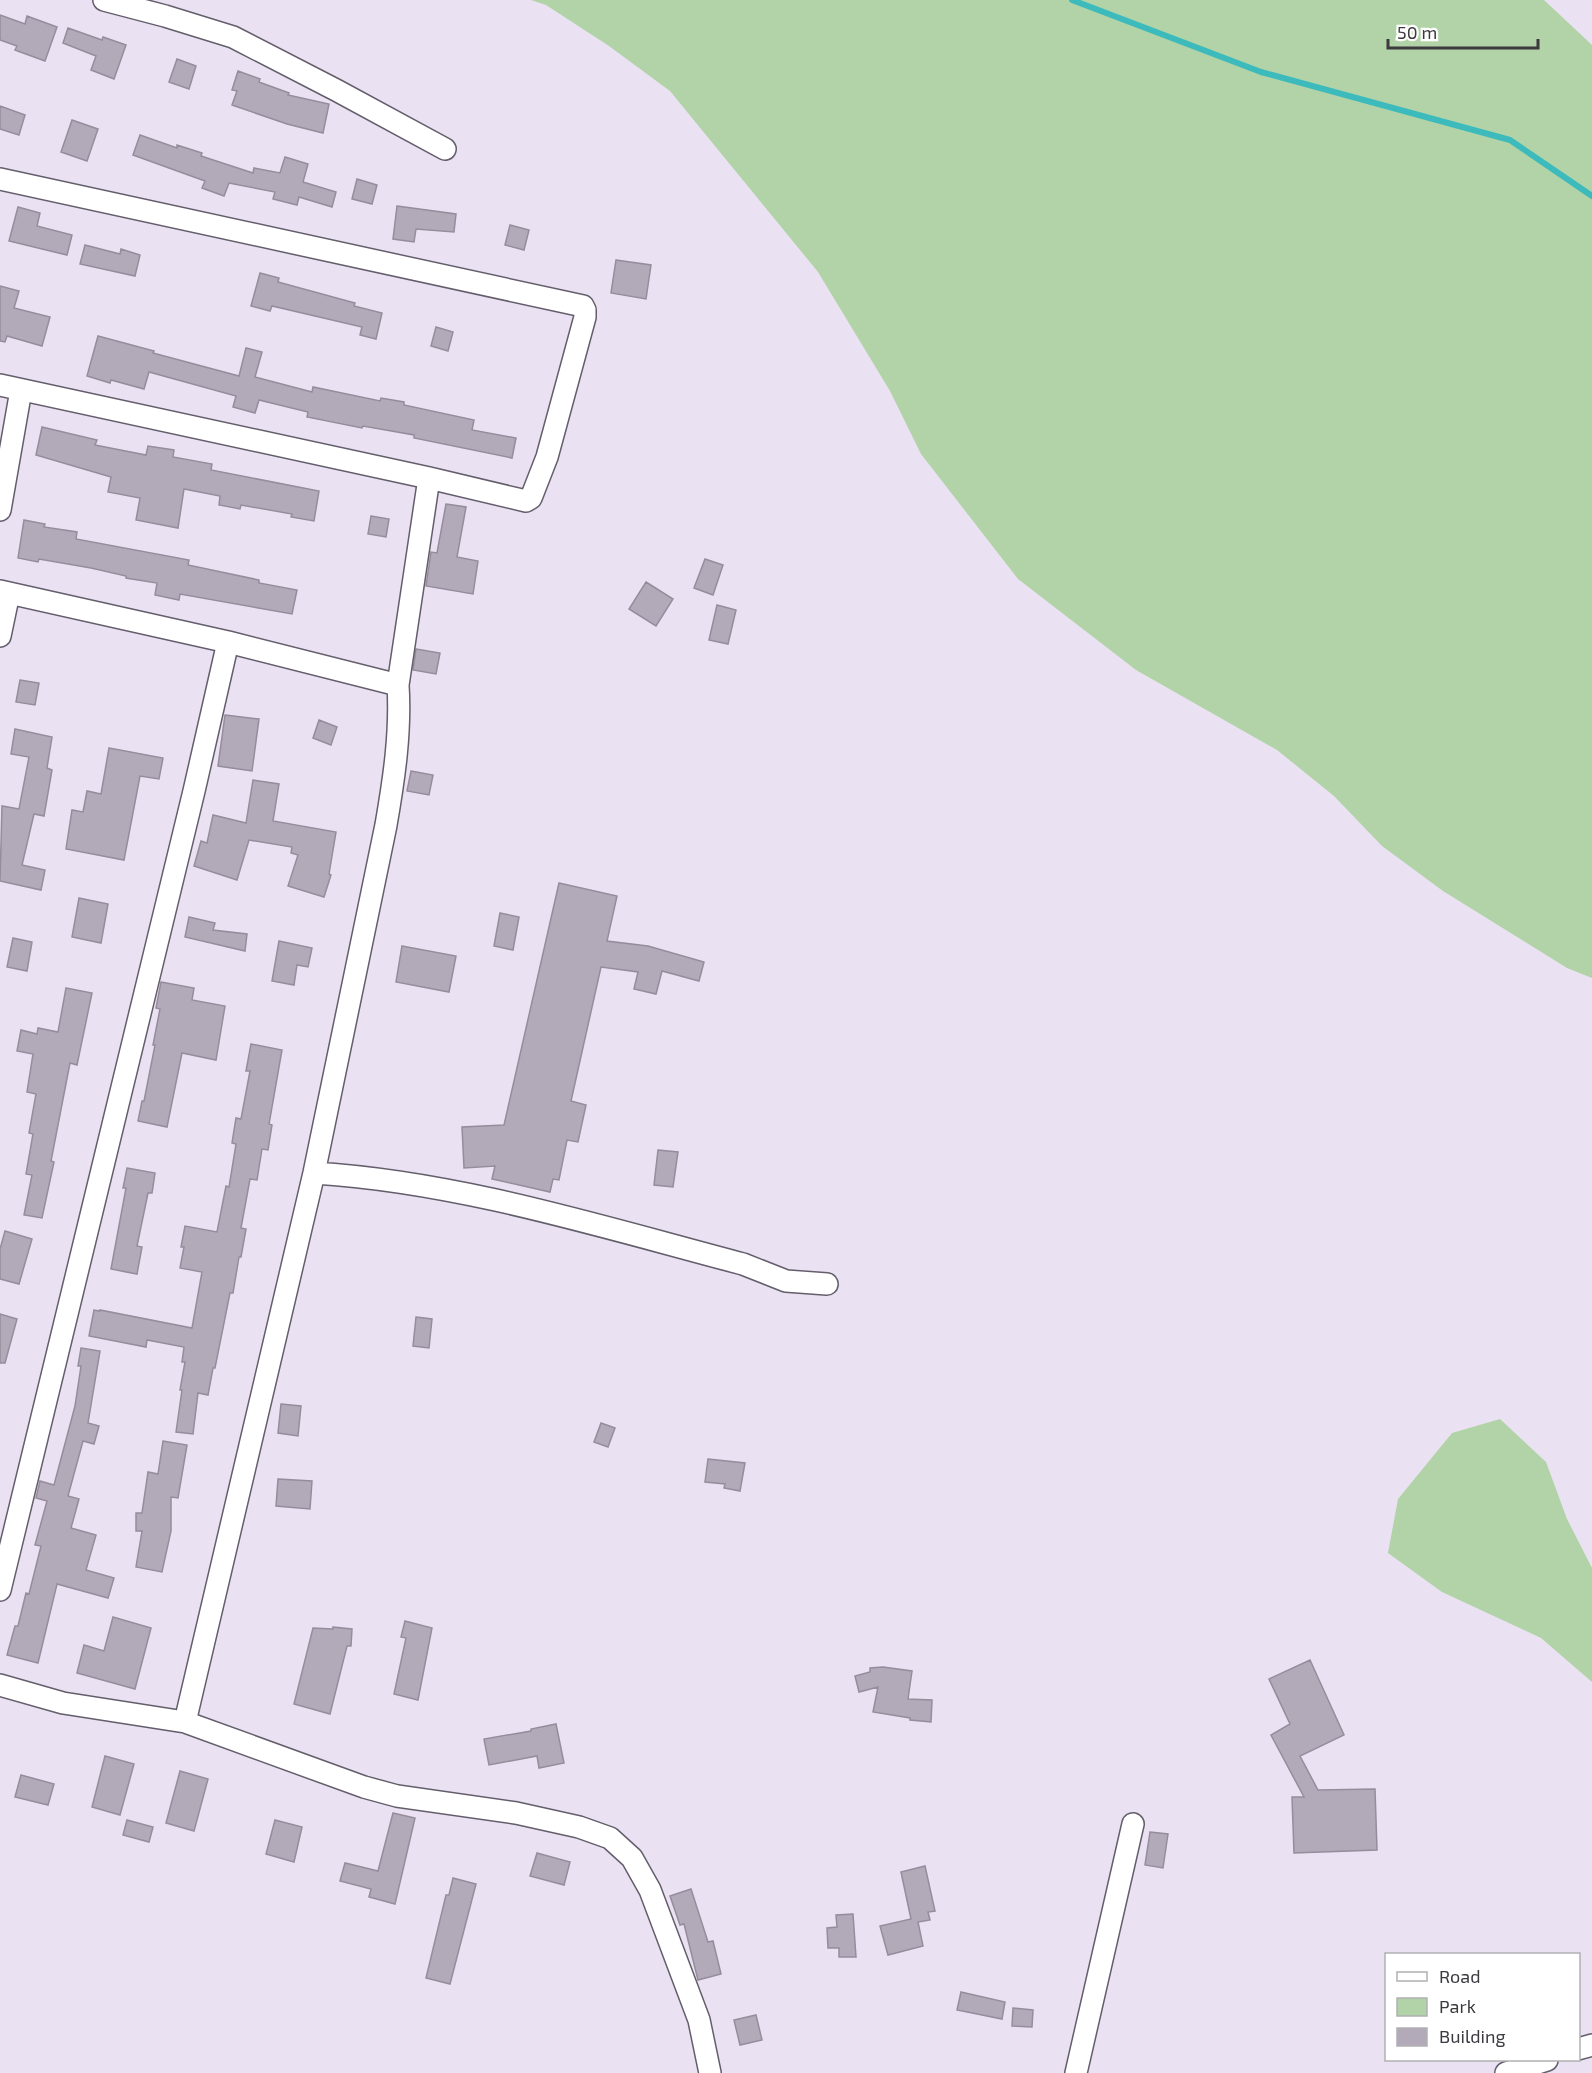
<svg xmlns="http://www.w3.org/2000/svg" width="1592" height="2073" viewBox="0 0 1592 2073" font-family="'Exo 2',sans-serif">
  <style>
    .green { fill: #b1d3a7 }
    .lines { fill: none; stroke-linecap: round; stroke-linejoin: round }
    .stream { stroke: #3dbabc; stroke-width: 6 }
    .building { fill: #b2aab9; stroke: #958d9c; stroke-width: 1.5 }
    .minor-casing { stroke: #645d6b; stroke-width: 24 }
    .minor { stroke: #fff; stroke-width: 21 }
  </style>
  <rect width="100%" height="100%" fill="#eae2f2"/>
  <path class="green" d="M531 0H1544L1592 45V978L1567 968 1443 891 1382 846 1334 796 1277 750 1136 670 1018 579 921 454 890 391 818 272 670 91 609 46 546 5Z
    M1500 1419 1546 1462 1567 1519 1592 1568V1682L1541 1638 1442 1592 1388 1553 1398 1499 1452 1433Z"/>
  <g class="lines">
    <path class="stream" d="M1072 0 1261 72 1510 140 1592 196"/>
  </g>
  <path class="building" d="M0 15 25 24 27 16 57 27 45 61 15 50 17 46 0 40Z
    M68 28 102 40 103 37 126 45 114 79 91 70 96 56 63 43Z
    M177 59 196 66 189 89 169 82Z
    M238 71 260 79 259 82 289 93 288 95 329 104 323 133 287 124 232 105 237 91 232 90Z
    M0 106 25 115 19 135 0 129Z
    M72 120 98 129 87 161 61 152Z
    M140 135 177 148V145L202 153 201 156 253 173 254 168 280 173 285 157 308 164 303 182 336 192 332 207 299 197 297 205 273 199 275 192 229 183 224 196 202 188 205 181 133 155Z
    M357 179 377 185 372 204 352 199Z
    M397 206 456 214 454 232 416 229 414 242 393 239Z
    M18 207 40 213 37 226 72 235 67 255 9 241Z
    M510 225 529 230 524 250 505 245Z
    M85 245 120 254 121 249 140 255 135 276 80 264Z
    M616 260 651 265 646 299 611 293Z
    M260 273 279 278 278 282 355 303 354 306 382 313 376 339 360 335 362 327 272 306 270 311 251 306Z
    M0 286 19 291 14 308 50 317 42 346 7 336 5 342 0 341Z
    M436 327 453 332 448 351 431 346Z
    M98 336 154 351 153 353 239 376 246 348 262 352 255 377 312 392 313 387 380 401 381 398 404 402V405L474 420 472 430 516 438 512 458 414 438V435L363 426 362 428 307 417 308 412 259 400 255 413 233 407 236 396 149 372 144 389 111 380 110 383 87 376Z
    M42 427 97 440 95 445 146 455 148 446 174 450 173 457 212 464 211 470 319 491 314 521 291 517 292 514 241 505 240 509 219 505 220 496 184 489 178 528 136 520 140 498 108 492 111 477 36 455Z
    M446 504 466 507 457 557 478 561 473 594 426 586 431 552 437 553Z
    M371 516 389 519 386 537 368 534Z
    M24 520 45 524 44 527 77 532 76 539 189 560 188 565 259 580V583L297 590 292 614 180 594 179 600 155 595 157 583 126 578V576L91 568 39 559 38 562 18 558Z
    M705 559 723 565 713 595 694 588Z
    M646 582 673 599 656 626 629 609Z
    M717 605 736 610 728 644 709 640Z
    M416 649 440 653 436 674 413 670Z
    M20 680 39 683 35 705 16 702Z
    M225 715 259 719 252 771 218 766Z
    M319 720 337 727 331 745 313 738Z
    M15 729 52 737 47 768 52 770 44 816 34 814 22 865 45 870 41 890 0 881 2 806 19 809 29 757 11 754Z
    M109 748 163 758 159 779 140 776 124 860 66 849 72 810 83 812 87 791 101 794Z
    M411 771 433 775 429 795 407 791Z
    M253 780 279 784 273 821 336 832 329 874 331 875 324 897 288 886 298 855 291 853 292 847 249 840 237 880 194 866 201 841 207 843 213 815 246 823Z
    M559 883 617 896 607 941 648 946 704 962 699 981 662 971 656 994 634 989 638 972 601 967 571 1101 586 1105 578 1142 567 1140 559 1180 553 1179 550 1192 492 1179 495 1166 464 1168 462 1127 504 1125Z
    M79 898 108 904 101 943 72 937Z
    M500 913 519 917 513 950 494 946Z
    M189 917 215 923 213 930 247 934 245 951 185 937Z
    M13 938 32 942 27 971 7 967Z
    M279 941 312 948 308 967 297 965 294 985 272 981Z
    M402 946 456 956 449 992 396 982Z
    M161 982 194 988 192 1000 225 1006 216 1060 182 1053 167 1127 138 1121 142 1101H144L155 1045H153L160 1009 156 1008Z
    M66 988 92 993 77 1065 70 1063 51 1161 54 1162 42 1218 24 1215 32 1175 26 1174 33 1134 29 1133 36 1094 27 1092 33 1054 17 1051 21 1030 37 1034 38 1028 58 1032Z
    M251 1044 282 1050 269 1124 272 1125 268 1150 262 1149 257 1180 250 1179 241 1228 246 1229 241 1257H239L233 1293H230L215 1368H213L208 1395 198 1393 193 1434 176 1432 182 1390H180L185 1362H182L184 1347 147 1340 146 1347 89 1336 94 1310 100 1311V1310L192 1328 202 1272 180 1268 184 1247H181L185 1226 217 1232 226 1186 229 1187 236 1144 232 1143 236 1118 241 1119 250 1071H246Z
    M658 1150 678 1152 673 1187 654 1185Z
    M127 1168 155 1173 152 1193H148L137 1246 142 1247 137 1274 111 1269 126 1188H123Z
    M5 1231 32 1239 19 1284 0 1279V1249Z
    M0 1314 17 1319 5 1363H0Z
    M416 1317 432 1319 429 1348 413 1346Z
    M81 1348 100 1351 88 1423 99 1426 94 1444 83 1441 68 1496 79 1499 71 1528 96 1535 86 1570 114 1578 108 1598 57 1584 38 1663 7 1655 15 1626H18L26 1593 29 1594 41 1546 35 1545 47 1501 36 1498 40 1481 54 1485 75 1406 81 1366H78Z
    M281 1404 301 1406 298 1436 278 1433Z
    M601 1423 615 1428 608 1447 594 1442Z
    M163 1441 187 1445 178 1498 171 1497V1531L162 1572 136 1567 142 1531H136V1513H142L148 1472 158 1474Z
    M708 1459 745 1463 740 1491 724 1488 725 1484 705 1482Z
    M278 1479 312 1481 310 1509 276 1506Z
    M113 1617 151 1628 135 1689 77 1673 84 1645 104 1651Z
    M405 1621 432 1628 418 1700 394 1694 406 1638 401 1637Z
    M333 1627 352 1629 351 1646H347L330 1714 294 1704 313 1628 333 1629Z
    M1310 1660 1344 1735 1300 1756 1318 1790 1375 1789 1377 1850 1294 1853 1292 1797H1304L1271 1735 1290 1724 1269 1679Z
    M883 1667 912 1671 908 1699 932 1700 931 1722 910 1720V1718L873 1712 878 1687 859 1692 855 1676 870 1672V1668Z
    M556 1724 564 1763 539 1768 537 1756 489 1765 484 1739 531 1731V1729Z
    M105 1756 134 1764 120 1815 92 1807Z
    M180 1771 208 1779 194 1831 166 1823Z
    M21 1775 54 1784 48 1805 15 1797Z
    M393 1813 415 1818 395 1904 369 1897 371 1889 340 1881 345 1863 378 1871Z
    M127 1820 153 1827 149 1842 123 1835Z
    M275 1820 302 1827 294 1862 266 1854Z
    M1150 1832 1168 1834 1163 1868 1145 1865Z
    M537 1853 570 1862 564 1885 530 1876Z
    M925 1866 935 1911 928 1912 930 1920 918 1922 923 1946 888 1955 880 1926 911 1919 901 1872Z
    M453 1878 476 1884 450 1984 426 1978 446 1895H449Z
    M691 1889 708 1942 713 1941 721 1974 698 1980 684 1924 680 1925 670 1896Z
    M853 1914 856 1957H839V1948H828L827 1928 837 1927 836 1915Z
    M961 1992 1005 2002 1002 2019 957 2010Z
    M1013 2008 1033 2010 1032 2027 1012 2026Z
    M756 2015 762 2040 740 2045 734 2020Z"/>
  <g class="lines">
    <g class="minor-casing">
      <path id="minor" d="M104 0 165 16 233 37 336 90 445 149
        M0 179 583 306 585 310V317L547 457 531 498 526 501 429 478 0 385
        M0 510 21 390
        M0 591 228 642 398 685
        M0 636 9 593
        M314 1173C460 1182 602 1227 743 1264L786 1281 827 1284
        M0 1590 194 791 228 642
        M0 1685 63 1703 185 1722 364 1787 397 1796 516 1813 579 1827 610 1838 632 1858 650 1890 699 2020 710 2073
        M185 1722 314 1173 386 825C394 779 401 732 398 685L429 478
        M1578 2049 1592 2045
        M1076 2073 1133 1824
        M1506 2073 1547 2060"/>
    </g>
    <use href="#minor" class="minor"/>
  </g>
  <rect x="1385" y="1953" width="195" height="108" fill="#ffffff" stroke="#b1b0b2" stroke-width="1.5"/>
  <rect x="1397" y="1972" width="30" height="9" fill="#ffffff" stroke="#b1b0b2" stroke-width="1.5"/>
  <text x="1439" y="1983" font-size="18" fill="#3c393f">Road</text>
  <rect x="1397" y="1998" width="30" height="18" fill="#b1d3a7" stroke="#b1b0b2" stroke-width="1.5"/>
  <text x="1439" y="2013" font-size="18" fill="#3c393f">Park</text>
  <rect x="1397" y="2028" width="30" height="18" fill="#b2aab9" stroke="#b1b0b2" stroke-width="1.5"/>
  <text x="1439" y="2043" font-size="18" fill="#3c393f">Building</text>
  <path d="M1388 39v9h150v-9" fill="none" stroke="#3c393f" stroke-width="3"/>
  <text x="1397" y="39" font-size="18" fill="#3c393f" stroke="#ffffff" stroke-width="4.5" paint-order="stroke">50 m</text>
</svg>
